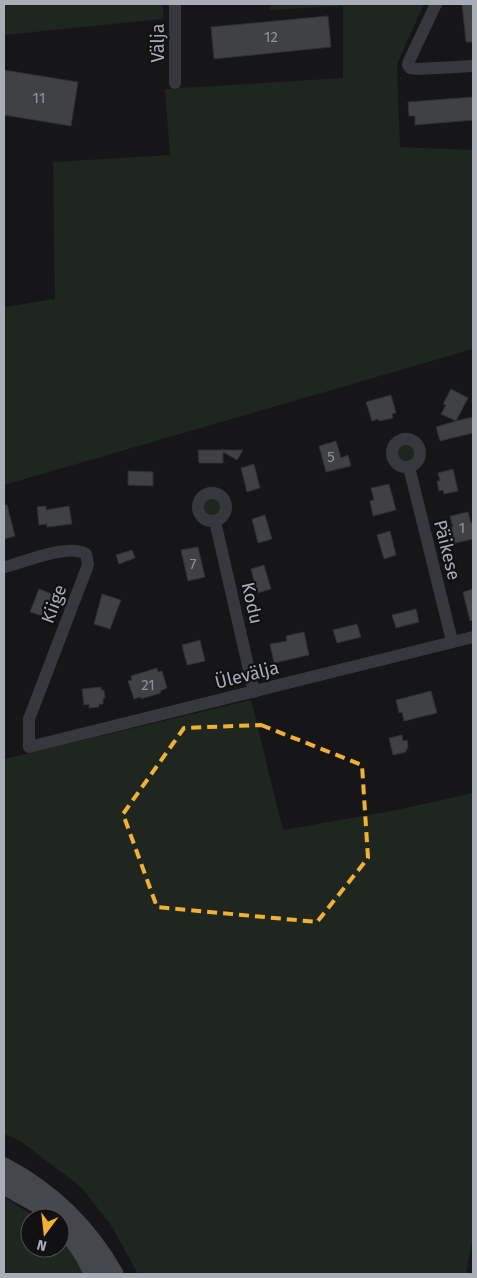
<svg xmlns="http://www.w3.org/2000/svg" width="477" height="1278" viewBox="0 0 477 1278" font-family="'Fira Sans',sans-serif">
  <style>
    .green { fill: #1e261f }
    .building { fill: #404145; stroke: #303034 }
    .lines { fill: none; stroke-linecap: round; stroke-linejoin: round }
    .minor { stroke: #37383d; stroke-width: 12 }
    .secondary { stroke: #45474d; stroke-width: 19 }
    .marked { fill: none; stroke: #f2b134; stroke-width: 4; stroke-dasharray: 10 6; stroke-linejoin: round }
    .labels { text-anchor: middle; stroke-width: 4.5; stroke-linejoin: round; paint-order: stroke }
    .number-label { font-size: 15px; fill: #8e929b }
    .street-label { font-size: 18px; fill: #a8adb8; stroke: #111113 }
  </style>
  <rect width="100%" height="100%" fill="#161618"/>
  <path class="green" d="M4 4H163V19L4 35Z
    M272 4H424L397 64 400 147 473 150V349L4 485V307L55 299 53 162 170 155 165 89 343 78V6L269 10Z
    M397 453a9 9 0 1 1 18 0a9 9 0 1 1-18 0Z
    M203 507a9 9 0 1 1 18 0a9 9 0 1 1-18 0Z
    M251 700 283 830 397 810 473 793V1237L466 1274H138L111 1225 81 1187 19 1140 4 1134V759Z
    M4 1197 37 1218H30V1248H60V1237L72 1251 85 1274H4Z"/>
  <path class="building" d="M462 4H473V42H466Z
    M328 16 331 47 214 59 211 27Z
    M4 70 78 82 71 126 4 115Z
    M473 97V120L415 125V116H409L408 102Z
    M451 389 468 398 456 421 473 417V433L440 441 436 427 456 421 441 414 446 405 443 404Z
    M391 395 396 413 392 414 393 418 379 421 378 419 372 421 366 402Z
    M336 441 341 458 348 455 351 466 326 472 319 446Z
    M198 450H243L237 460 223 452V463H199Z
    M254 464 260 488 247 492 241 468Z
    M453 469 458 491 444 494 443 490 439 491 437 481H440L438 473Z
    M128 471 153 472V486L128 485Z
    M389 484 396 510 373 516 370 501 374 500 371 488Z
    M4 505H7L15 536 4 539Z
    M46 506V510L69 506 72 524 47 527V524L39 525 37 507Z
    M468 512 471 523 473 522V539L452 544 448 528 453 527 450 516Z
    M265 515 272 539 258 543 252 519Z
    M390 531 396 555 384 559 377 535Z
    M198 547 205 577 188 581 181 550Z
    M132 550 135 558 119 564 116 555Z
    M264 565 271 589 257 593 251 569Z
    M39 589 52 594 43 616 30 612Z
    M473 589V620L470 621 463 592Z
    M102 594 121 600 110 629 94 624Z
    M416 609 419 622 396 628 392 615Z
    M357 624 361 637 337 643 333 630Z
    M304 632 309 655 274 663 270 644 287 641 286 636Z
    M200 640 205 661 187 665 182 645Z
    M157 668 158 672 162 671 167 688 160 691 161 693 141 699V697L134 699 128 681 132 680 131 676Z
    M101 687V690H104L105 698 103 699V704H99V707L89 708V704L84 705 82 689Z
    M431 691 437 713 404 721 402 712 399 713 396 700Z
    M402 735 403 741 407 740 408 749H406V752L393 755 389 738Z"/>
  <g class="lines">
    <path class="minor" d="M175 4V83
      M436 4 409 61 408 65 410 68 418 69 473 66
      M392 453a14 14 0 1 1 28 0a14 14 0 1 1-28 0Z
      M409 467 452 641
      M198 507a14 14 0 1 1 28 0a14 14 0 1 1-28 0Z
      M215 521 254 692
      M5 567C24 562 68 543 86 554L88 565 29 719V747L473 637"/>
    <path class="secondary" d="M4 1167C51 1192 88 1228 114 1274
      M4 1185 38 1204 53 1218
      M60 1224C74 1240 86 1254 93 1274"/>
  </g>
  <path class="marked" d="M261 725 362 765 368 858 317 922 157 907 123 814 184 728Z"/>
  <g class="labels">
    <g class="number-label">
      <text x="271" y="42">12</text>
      <text x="39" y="103">11</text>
      <text x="331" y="462">5</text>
      <text x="462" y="533">1</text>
      <text x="193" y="569">7</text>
      <text x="148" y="690">21</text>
    </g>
    <g class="street-label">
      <text transform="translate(158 43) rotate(-90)" y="6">Välja</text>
      <text transform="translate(447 550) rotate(76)" y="6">Päikese</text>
      <text transform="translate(252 603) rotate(77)" y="6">Kodu</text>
      <text transform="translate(54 604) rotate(-69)" y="6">Kiige</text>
      <text transform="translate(247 675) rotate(-14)" y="6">Ülevälja</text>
    </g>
  </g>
  <rect width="477" height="1278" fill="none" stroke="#a8adb8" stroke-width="10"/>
  <g transform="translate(45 1233) rotate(195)"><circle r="24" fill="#111113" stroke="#4d4f55"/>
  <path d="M0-4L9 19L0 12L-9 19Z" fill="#f2b134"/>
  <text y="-8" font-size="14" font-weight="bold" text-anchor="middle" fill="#a8adb8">N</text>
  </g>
</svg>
